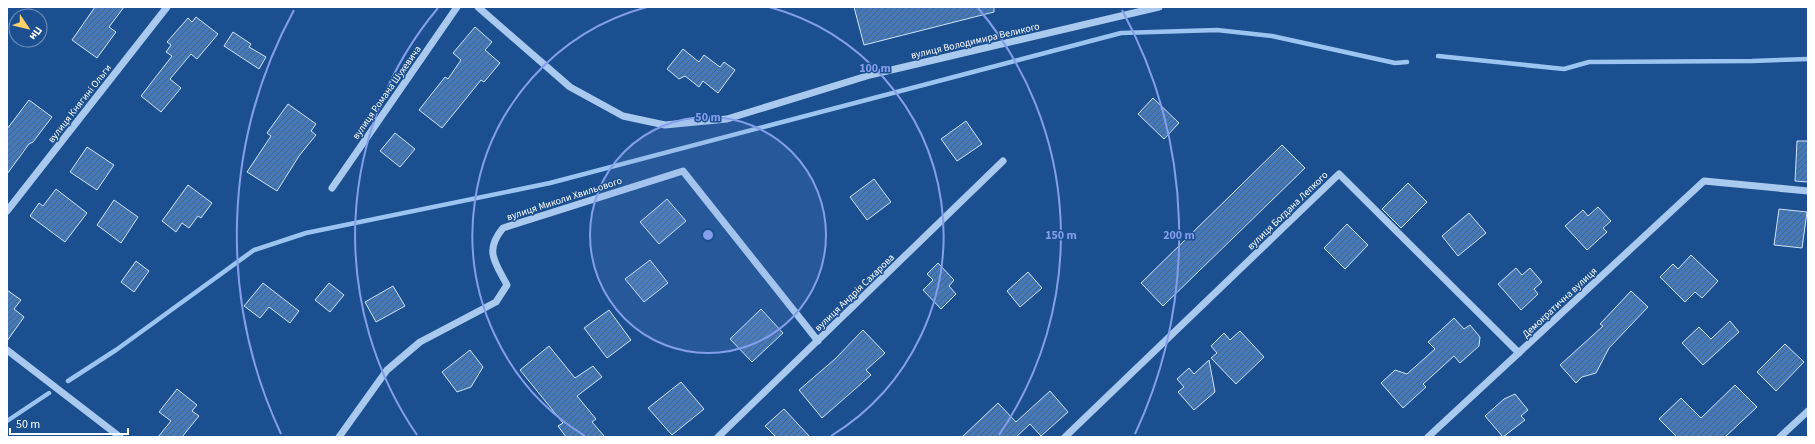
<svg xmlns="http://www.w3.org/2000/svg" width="1815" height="444" viewBox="0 0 1815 444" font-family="'Source Sans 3',sans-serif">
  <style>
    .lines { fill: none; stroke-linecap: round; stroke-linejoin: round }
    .stream { stroke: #9cc4f0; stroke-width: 4.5 }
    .building { fill: url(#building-hatch); stroke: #cfe3fa }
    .minor { stroke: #a9c9ee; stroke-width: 7 }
    .ring { fill: none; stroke: #839eea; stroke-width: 2 }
    .labels { text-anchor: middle; stroke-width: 3; stroke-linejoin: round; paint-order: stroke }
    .street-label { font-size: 10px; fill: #fff; stroke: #1b4f8f }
    .centre { fill: #839eea; stroke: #1b4f8f; stroke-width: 2 }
    .ring-label { font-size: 12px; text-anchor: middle; font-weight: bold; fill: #839eea; stroke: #1b4f8f; stroke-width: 3; stroke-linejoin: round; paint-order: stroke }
  </style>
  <defs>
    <pattern id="building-hatch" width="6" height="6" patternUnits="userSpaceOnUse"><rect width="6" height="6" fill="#4478b7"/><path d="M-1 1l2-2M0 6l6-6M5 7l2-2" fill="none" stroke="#486282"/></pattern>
  </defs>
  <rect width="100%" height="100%" fill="#1b4f8f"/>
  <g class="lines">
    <path class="stream" d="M1438 56 1564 69 1589 62 1752 61 1808 59
      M68 381 116 350 254 250 306 233 550 183 1121 33 1217 30 1272 36 1395 63 1407 62
      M7 421 49 393"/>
  </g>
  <path class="building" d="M95 7H124L109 27 116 32 97 58 72 40Z
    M854 7H994V12L864 45Z
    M196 17 218 34 197 59 191 54 170 79 181 88 161 112 141 96 172 56 166 52 171 45 167 42 188 18 192 22Z
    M475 27 492 42 485 50 500 63 484 82 481 80 442 128 419 110 445 77 448 79 461 60 453 53Z
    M233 32 251 44 249 47 266 57 259 69 224 46Z
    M683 49 699 62 704 55 720 67 724 62 735 70 718 93 703 81 699 87 685 76 679 79 667 69Z
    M1153 98 1179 123 1164 139 1138 114Z
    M29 100 52 117 33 142 29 144 7 174V129Z
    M288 104 316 124 311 131 316 135 299 156 277 191 247 172 271 136 267 133Z
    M966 121 982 144 957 161 941 139Z
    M395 133 415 149 400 167 380 151Z
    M1797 141H1808V182L1795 181Z
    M1282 145 1305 168 1163 306 1141 283Z
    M87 147 114 165 97 190 70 172Z
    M874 179 891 202 867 220 850 197Z
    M1408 183 1427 202 1401 228 1382 209Z
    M188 185 212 203 201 218 198 216 189 228 182 223 176 232 162 221Z
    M56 189 87 213 65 242 30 216 39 203 43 206Z
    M667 199 686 221 659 244 640 222Z
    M114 200 138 217 121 243 97 225Z
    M1598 207 1611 221 1603 228 1607 232 1587 250 1565 226 1583 210 1588 216Z
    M1779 209 1807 212 1802 248 1774 245Z
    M1469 213 1486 233 1458 256 1442 236Z
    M1347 224 1368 245 1345 269 1324 248Z
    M1691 255 1718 281 1702 298 1695 292 1685 302 1660 277 1673 264 1678 269Z
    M650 260 668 283 644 302 625 279Z
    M136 261 149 271 134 292 121 282Z
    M938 263 954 280 949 286 956 294 941 309 923 290 933 280 927 274Z
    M1516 268 1522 275 1530 268 1542 282 1534 289 1538 294 1521 310 1498 284Z
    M1028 272 1042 288 1020 307 1007 291Z
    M263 283 299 311 290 323 269 307 260 318 244 306Z
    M329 283 344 295 330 312 315 300Z
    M393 286 405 306 376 322 365 302Z
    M7 290 21 300 14 309 24 317 7 341Z
    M1631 291 1648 307 1609 348 1596 373 1582 377 1576 383 1560 365 1603 326 1600 324Z
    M761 309 783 333 752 362 730 339Z
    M609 310 631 340 607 358 584 328Z
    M1454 318 1464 329 1470 325 1480 337 1479 346 1460 363 1454 356 1432 376 1423 384 1426 387 1403 408 1381 383 1395 370 1407 374 1435 349 1428 342Z
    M1730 321 1739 332 1703 365 1682 343 1699 327 1711 339Z
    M863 330 885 353 866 370 871 375 822 418 799 390 835 359Z
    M1240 331 1264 357 1236 384 1211 358 1217 353 1211 346 1224 333 1230 340Z
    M1785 344 1804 362 1776 391 1757 372Z
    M549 346 575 378 593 366 602 377 577 396 596 419 592 422 605 437H566L558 426 563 423 520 370Z
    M470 350 483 367 471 387 457 392 442 372Z
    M1209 360 1215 392 1194 410 1178 392 1184 387 1177 379 1189 368 1194 374Z
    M681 382 704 409 672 435 648 408Z
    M1735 385 1757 407 1725 437H1677L1659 419 1681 398 1701 418Z
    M177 389 197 405 192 411 199 416 182 437H158L171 421 159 412Z
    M1050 391 1068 412 1041 436 1030 424 1016 437H962L998 403 1016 422Z
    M1515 394 1528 410 1521 416 1525 420 1503 437 1485 416 1504 399Z
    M784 409 810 437H776L765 426Z"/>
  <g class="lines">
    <path class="minor" d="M478 7 570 87 623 116 665 125 727 119 870 75 1159 7
      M332 188 457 7
      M7 211 167 7
      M7 350 120 437
      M339 437 387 370 420 342 496 302 507 285C495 262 484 251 503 228L683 171 818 341
      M718 437 1003 161
      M1065 437 1339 174 1519 353
      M1428 437 1704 181 1808 191
      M1780 437 1808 411"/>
  </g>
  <circle cx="708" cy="235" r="118" fill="#839eea" fill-opacity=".12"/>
  <g class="ring">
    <circle cx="708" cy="235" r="118"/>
    <path d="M585 436A236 236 0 0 1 647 7M769 7A236 236 0 0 1 831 436"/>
    <path d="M417 435A353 353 0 0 1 438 8M978 8A353 353 0 0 1 999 435"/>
    <path d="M281 434A471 471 0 0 1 294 10M1122 10A471 471 0 0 1 1135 434"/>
  </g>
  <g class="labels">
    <g class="street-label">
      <text transform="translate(975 40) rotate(-13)" y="4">вулиця Володимира Великого</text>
      <text transform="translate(386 92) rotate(-55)" y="4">вулиця Романа Шухевича</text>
      <text transform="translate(79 103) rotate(-52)" y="4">вулиця Княгині Ольги</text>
      <text transform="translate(564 198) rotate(-18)" y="4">вулиця Миколи Хвильового</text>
      <text transform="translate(1287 210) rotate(-44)" y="4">вулиця Богдана Лепкого</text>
      <text transform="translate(854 292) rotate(-44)" y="4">вулиця Андрія Сахарова</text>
      <text transform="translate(1559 302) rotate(-43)" y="4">Демократична вулиця</text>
    </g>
  </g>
  <circle cx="708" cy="235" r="6" class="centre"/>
  <g class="ring-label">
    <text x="875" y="72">100 m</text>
    <text x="708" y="121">50 m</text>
    <text x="1061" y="239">150 m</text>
    <text x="1179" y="239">200 m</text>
  </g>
  <rect width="1815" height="444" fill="none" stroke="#ffffff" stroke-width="16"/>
  <g transform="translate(28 28) rotate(125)"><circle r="19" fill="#1b4f8f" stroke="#7695bc"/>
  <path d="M0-3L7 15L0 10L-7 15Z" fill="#ffd166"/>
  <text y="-6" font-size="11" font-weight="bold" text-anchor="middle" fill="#ffffff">Пн</text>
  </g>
  <path d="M10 428v6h118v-6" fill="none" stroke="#ffffff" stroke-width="2"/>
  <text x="16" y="428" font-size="12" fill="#ffffff" stroke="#1b4f8f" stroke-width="3" paint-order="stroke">50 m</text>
</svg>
